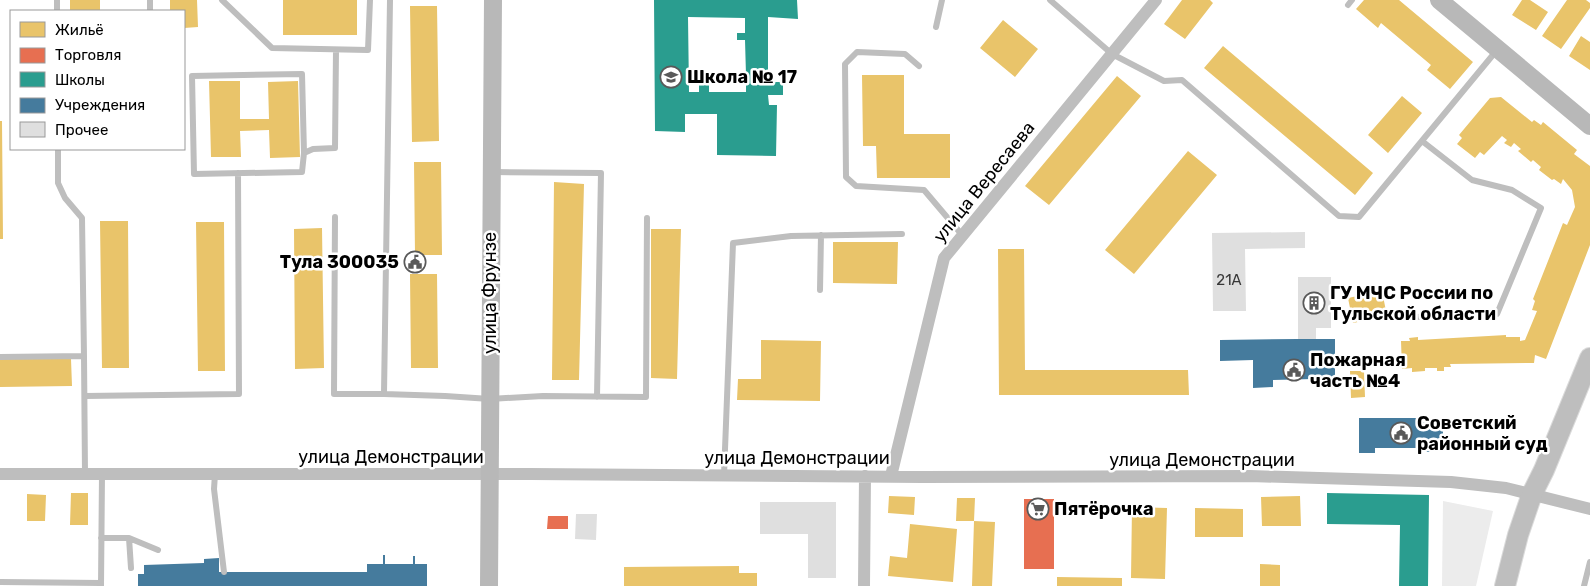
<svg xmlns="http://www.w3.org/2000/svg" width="1590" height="586" viewBox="0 0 1590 586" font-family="Rubik,sans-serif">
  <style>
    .green { fill: #ececec }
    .homes { fill: #e9c46a }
    .shops { fill: #e76f51 }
    .schools { fill: #2a9d8f; fill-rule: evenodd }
    .public { fill: #457b9d }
    .building { fill: #dfdfdf }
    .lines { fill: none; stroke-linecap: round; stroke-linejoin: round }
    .primary-casing { stroke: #dbdbdb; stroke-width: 22 }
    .lane { stroke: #bebebe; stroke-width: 6 }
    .street { stroke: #bebebe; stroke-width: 12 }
    .secondary { stroke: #b8b8b8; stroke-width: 18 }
    .primary { stroke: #bebebe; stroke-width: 20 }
    .labels { text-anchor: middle; stroke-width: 5; stroke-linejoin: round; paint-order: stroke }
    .number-label { font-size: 15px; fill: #383838 }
    .poi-label { font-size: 18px; font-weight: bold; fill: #000; stroke: #fff; text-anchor: start }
    .street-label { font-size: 18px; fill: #000; stroke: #fff }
  </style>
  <rect width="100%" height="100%" fill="#fff"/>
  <path class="green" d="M1443 501 1493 511 1476 586H1442Z"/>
  <path class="homes" d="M70 0H100V11H70Z
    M170 0H197L198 27 184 28V11H170Z
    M283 0H357V35H283Z
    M1182 0H1210L1213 3 1185 39 1164 24Z
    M1364 0H1399L1473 62 1450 89 1427 70 1431 65 1381 23 1378 28 1356 9Z
    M1522 0H1530L1548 12 1536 30 1512 15Z
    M1567 0H1586L1590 3V8L1561 49 1542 36Z
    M410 6H437L439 141 412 142Z
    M1003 20 1038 49 1015 77 980 48Z
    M1581 36 1590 42V70L1569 56Z
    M1223 46 1373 173 1355 195 1204 68Z
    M862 75H904V134H950V178H877L876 146H863Z
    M1117 76 1141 96 1049 205 1025 186Z
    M209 81H240V119H269L268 82 298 81 300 157 270 158 269 130 240 131 241 157H211Z
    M1402 96 1422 113 1388 153 1368 135Z
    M1501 97 1532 122 1534 120 1541 125 1543 122 1577 150 1574 154 1590 166V245L1546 359 1535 355 1534 363 1450 364 1451 367H1444V371H1437V368H1425V371L1412 372V368L1402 369 1401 341H1410L1409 338 1418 337V340L1506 335V337H1520V341L1525 340 1537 311 1532 310 1535 301 1533 299 1563 223 1567 225 1575 207 1572 190 1563 179 1561 184 1554 179 1552 180 1539 170 1541 167 1533 160 1531 162 1518 151 1521 149 1514 143 1511 147 1504 143 1507 140 1502 136 1484 155 1480 152 1475 158 1457 144 1462 138 1459 135 1490 98Z
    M0 121H2L3 239H0Z
    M1188 151 1217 175 1134 274 1105 250Z
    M414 162H441L442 255H415Z
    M554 182 584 184 579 380H552Z
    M100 221H128L129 368H102Z
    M196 222H224L225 371H198Z
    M322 228 324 368 295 369 294 229Z
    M651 229H681L677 379 651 378Z
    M833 242H898L897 284 833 283Z
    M998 249H1024L1025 370H1188L1189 395H999Z
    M410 274H437L438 368H411Z
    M1382 291 1387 316 1353 323 1348 298Z
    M761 340 821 341 820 401 737 400 738 379H761Z
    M0 359H71L72 386 0 387Z
    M1350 371H1364L1365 397 1351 398Z
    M71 493H88V525H70Z
    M27 494 46 495 45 521H27Z
    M889 496 915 497 914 515 888 513Z
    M1300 496 1301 526H1262L1261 497Z
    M957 498H975L974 521H956Z
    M1132 507 1167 508 1165 579 1131 578Z
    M1195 508 1243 509V537H1195Z
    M974 521 995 522 992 586H972Z
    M910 524 957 529 953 582 888 576 890 556 907 558Z
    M1260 564 1280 565V586H1260Z
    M739 566V573H757V586H624V567Z
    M1057 577 1122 578V586H1057Z"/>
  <path class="shops" d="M1024 499H1054V569H1024Z
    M548 516H568V529H547Z"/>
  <path class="schools" d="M654 0H797L798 19 768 17V82H783V95H768L769 105H777L776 156 717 155V114H685V132L655 131ZM688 17 745 18V33H737V40H745L746 75H738V83H746V92H709V82H699V92H689Z
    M1327 493 1429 495 1428 586H1399L1400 525 1327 524Z"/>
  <path class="public" d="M1298 339H1335V384H1314V379L1273 380V387L1253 388V360L1220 361V340Z
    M1359 418H1443V452H1425L1424 448H1375V453H1359Z
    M383 555H385V564H413V556H415V564H427V586H138V574H144V565L204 563V559L219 558V572H367V564H383Z"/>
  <path class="building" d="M1305 232V248L1245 249 1246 311H1213L1212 233Z
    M1298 277H1331V328H1316V339H1298Z
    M760 502H836V578H808V534H760Z
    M576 514H597L596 540 575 539Z"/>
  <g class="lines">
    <g class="primary-casing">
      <path id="primary" d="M1505 586 1518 535 1532 494 1544 470 1590 358"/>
    </g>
    <path class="lane" d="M57 0V11
      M222 0 272 48 368 50 370 0
      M390 0C389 132 386 263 384 394L445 396 490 399 543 396 646 397 647 218
      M1050 0 1112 54 1164 81 1182 80 1339 216 1359 217 1497 50
      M1348 5 1352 0
      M150 11V0
      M936 27 942 0
      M919 66 905 54 857 52 845 64 846 177 856 186 924 190 963 236
      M58 149V183L65 198 82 218 84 356
      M304 153 302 74 192 76 194 174 302 172 304 153 313 149 335 148 336 50
      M493 172 601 173 597 397
      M335 217 334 394H384
      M820 290 821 235
      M1415 317 1497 314 1541 208 1512 190 1472 180 1422 141
      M0 357 84 356 85 474
      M85 396 239 394 238 173
      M215 474 214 489 224 572
      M724 475 733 243 791 236 902 234
      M101 538H129L131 568
      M129 538 158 550
      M0 582 101 583
      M101 586 102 474
      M1584 586 1590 562"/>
    <path class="street" d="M0 474H531L923 477 1250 476 1451 482 1506 488 1590 509
      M891 476 944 258 1156 0
      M864 586 865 476"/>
    <path class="secondary" d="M1439 0 1590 126
      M489 586 493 0"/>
    <use href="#primary" class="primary"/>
  </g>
  <defs>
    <g id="school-ring" transform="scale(1.125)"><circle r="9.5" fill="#fff" stroke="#595959" stroke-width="1.5"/><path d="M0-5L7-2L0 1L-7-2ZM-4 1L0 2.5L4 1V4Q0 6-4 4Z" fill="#595959"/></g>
    <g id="civic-ring" transform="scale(1.125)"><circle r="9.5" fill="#fff" stroke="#595959" stroke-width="1.5"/><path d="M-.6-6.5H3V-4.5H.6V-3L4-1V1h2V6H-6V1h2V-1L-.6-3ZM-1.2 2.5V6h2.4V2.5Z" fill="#595959"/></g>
    <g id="building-ring" transform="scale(1.125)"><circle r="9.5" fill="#fff" stroke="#595959" stroke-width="1.5"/><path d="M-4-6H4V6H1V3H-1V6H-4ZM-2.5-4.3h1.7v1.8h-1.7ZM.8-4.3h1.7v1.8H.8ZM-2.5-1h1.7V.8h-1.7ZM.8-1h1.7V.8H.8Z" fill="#595959"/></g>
    <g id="supermarket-ring" transform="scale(1.125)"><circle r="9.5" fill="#fff" stroke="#595959" stroke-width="1.5"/><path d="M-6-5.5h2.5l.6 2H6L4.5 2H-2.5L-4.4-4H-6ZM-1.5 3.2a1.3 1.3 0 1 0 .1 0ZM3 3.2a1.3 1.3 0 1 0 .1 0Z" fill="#595959"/></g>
  </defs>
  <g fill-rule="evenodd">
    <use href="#school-ring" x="671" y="77"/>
    <use href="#civic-ring" x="415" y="262"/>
    <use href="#building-ring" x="1314" y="303"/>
    <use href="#civic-ring" x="1294" y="370"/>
    <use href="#civic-ring" x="1401" y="433"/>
    <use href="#supermarket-ring" x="1038" y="509"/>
  </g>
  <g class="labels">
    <g class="number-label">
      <text x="1229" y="285">21А</text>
    </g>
    <g class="poi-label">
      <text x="687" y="83">Школа № 17</text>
      <text x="399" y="268" text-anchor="end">Тула 300035</text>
      <text x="1330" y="299">ГУ МЧС России по<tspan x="1330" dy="21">Тульской области</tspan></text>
      <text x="1310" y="366">Пожарная<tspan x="1310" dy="21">часть №4</tspan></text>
      <text x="1417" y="429">Советский<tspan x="1417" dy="21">районный суд</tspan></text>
      <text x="1054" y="515">Пятёрочка</text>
    </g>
    <g class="street-label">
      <text transform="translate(984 182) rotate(-51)" y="6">улица Вересаева</text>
      <text transform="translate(490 293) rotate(-90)" y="6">улица Фрунзе</text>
      <text x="391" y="463">улица Демонстрации</text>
      <text x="797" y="464">улица Демонстрации</text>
      <text x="1202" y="466">улица Демонстрации</text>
    </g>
  </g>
  <rect x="10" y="10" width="175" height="140" fill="#ffffff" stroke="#999999"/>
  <rect x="20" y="22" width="25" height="15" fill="#e9c46a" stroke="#999999"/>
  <text x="55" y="35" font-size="15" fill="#000000">Жильё</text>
  <rect x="20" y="48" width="25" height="15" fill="#e76f51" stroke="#999999"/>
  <text x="55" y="60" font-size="15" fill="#000000">Торговля</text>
  <rect x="20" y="72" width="25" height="15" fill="#2a9d8f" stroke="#999999"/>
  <text x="55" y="85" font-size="15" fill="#000000">Школы</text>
  <rect x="20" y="98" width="25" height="15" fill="#457b9d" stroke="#999999"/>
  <text x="55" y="110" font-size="15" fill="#000000">Учреждения</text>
  <rect x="20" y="122" width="25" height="15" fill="#dfdfdf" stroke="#999999"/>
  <text x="55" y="135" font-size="15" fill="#000000">Прочее</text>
</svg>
